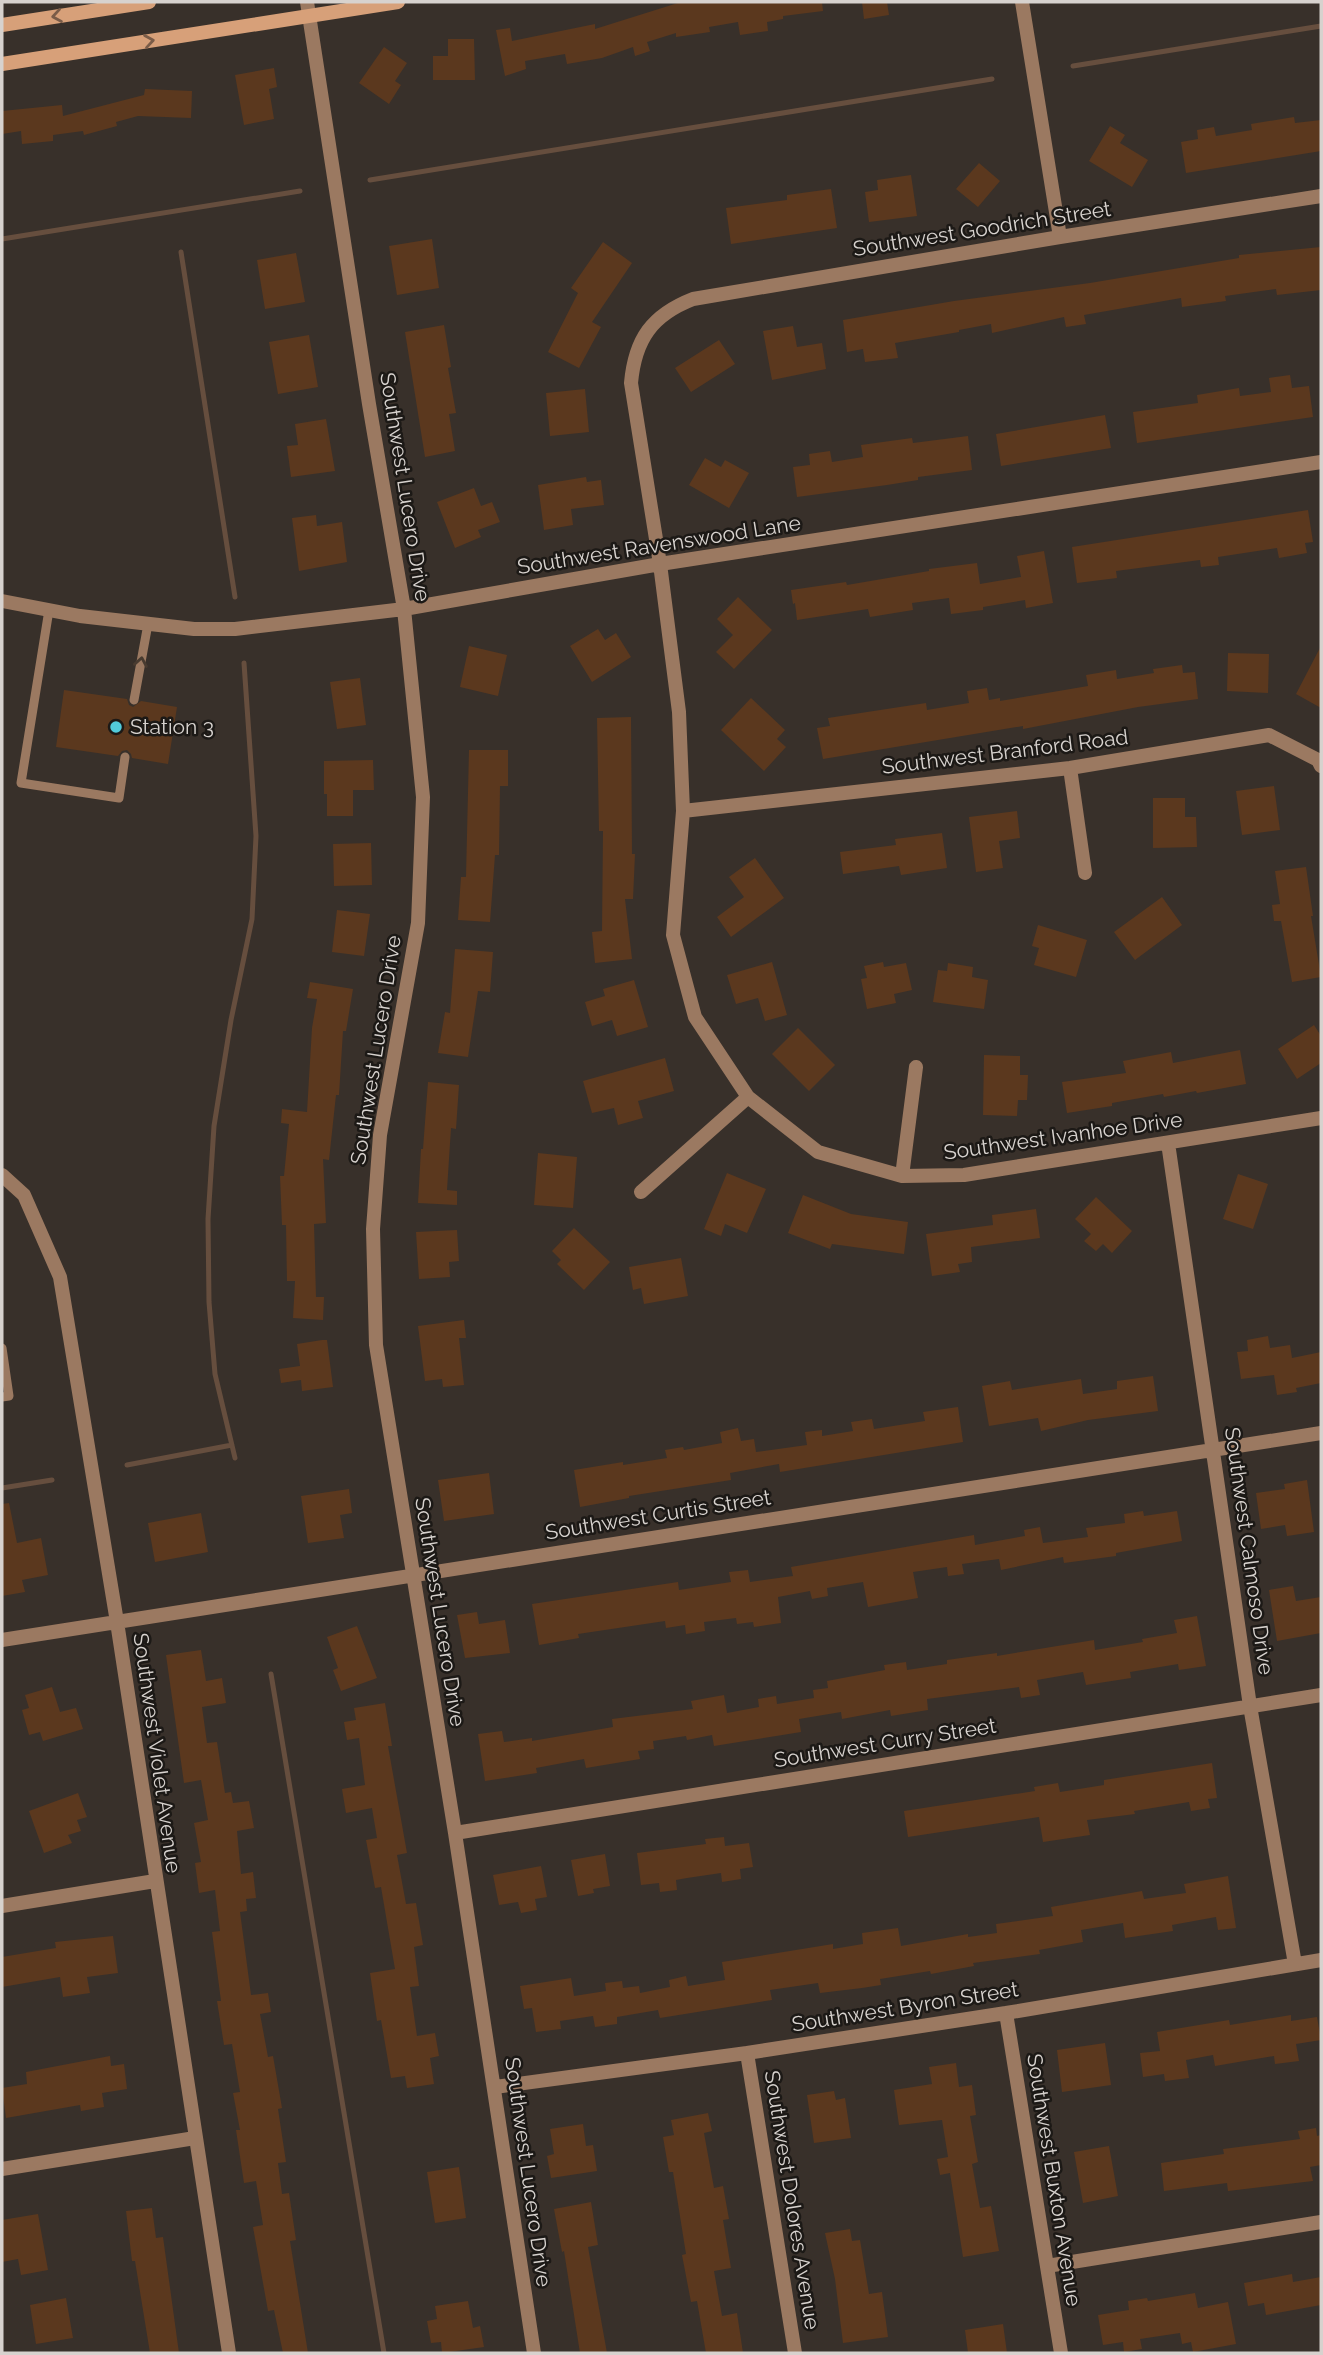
<svg xmlns="http://www.w3.org/2000/svg" width="1323" height="2355" viewBox="0 0 1323 2355" font-family="Raleway,sans-serif">
  <style>
    .lines { fill: none; stroke-linecap: round; stroke-linejoin: round }
    .stream { stroke: #664e3e; stroke-width: 5 }
    .building { fill: #5b381e }
    .service { stroke: #9b7961; stroke-width: 9 }
    .minor { stroke: #9b7961; stroke-width: 14 }
    .secondary { stroke: #d7a079; stroke-width: 14 }
    .oneway { stroke: #7a5c48 }
    .oneway2 { stroke: #483b30 }
    .poi-dot { fill: #52cbda; stroke: #1c1916; stroke-width: 2.5 }
    .labels { text-anchor: middle; stroke-width: 5; stroke-linejoin: round; paint-order: stroke }
    .street-label { font-size: 21px; fill: #d7d2ce; stroke: #1c1916 }
    .poi-label { font-size: 21px; fill: #d7d2ce; stroke: #1c1916; text-anchor: start }
  </style>
  <rect width="100%" height="100%" fill="#38302a"/>
  <g class="lines">
    <path class="stream" d="M1073 66 1321 26
      M370 180 992 79
      M2 239 300 191
      M181 252 235 597
      M235 1458 215 1374 209 1302 208 1219 214 1126 231 1020 252 919 256 836 244 663
      M127 1465 232 1445
      M2 1488 52 1480
      M271 1674 384 2353"/>
  </g>
  <path class="building" d="M681 2H822L823 11 783 16V19L767 22 768 31 740 35 738 22 709 27 710 32 676 37V33L647 42 650 51 635 56 633 47 602 58 567 64 565 54 525 61 526 69 505 76 496 30 510 28 512 41 595 24V29Z
    M862 2H887L889 15 864 19Z
    M448 39H474L475 80H433V56H448Z
    M384 47 407 63 395 81 401 85 389 104 359 83Z
    M274 68 277 87 269 89 274 119 244 125 235 75Z
    M145 89 192 91 191 118 138 116 116 122 117 126 84 135 83 131 53 135V141L22 144 21 131 2 134V111L62 105 63 116 144 95Z
    M1294 117 1295 123 1321 120V151L1186 173 1181 142 1198 139 1197 130 1214 127 1216 136 1252 130 1251 124Z
    M1110 126 1125 135 1120 143 1148 160 1132 187 1089 161Z
    M979 163 1000 181 978 207 956 189Z
    M911 175 917 216 869 222 865 192 878 190 877 180Z
    M831 189 837 228 731 244 726 208 787 200V195Z
    M432 239 439 288 397 295 389 246Z
    M603 242 632 263 592 322 601 327 579 368 548 352 578 293 571 288Z
    M1321 247V290L1277 295 1276 289 1225 296 1226 301 1182 307 1181 298 1084 315 1086 324 1066 327 1064 317 992 333 991 324 959 330V332L895 343 898 358 865 362 863 349 847 352 843 320 954 301 1090 283 1239 258V255Z
    M296 253 305 302 265 309 257 260Z
    M444 325 451 367 448 368 456 413 449 414 455 451 425 457 405 332Z
    M793 326 797 347 822 343 826 369 772 380 763 331Z
    M309 335 318 387 278 394 269 342Z
    M719 340 735 364 691 392 675 368Z
    M1290 375 1292 388 1309 386 1313 417 1137 443 1133 412 1198 403 1197 395 1239 388 1240 396 1271 392 1269 378Z
    M585 389 589 432 550 436 546 393Z
    M1105 415 1111 448 1001 466 996 434Z
    M326 419 335 471 291 477 287 446 298 445 295 424Z
    M968 436 972 470 918 477V480L887 485 797 497 793 467 810 465 809 454 830 451 832 462 863 457 861 445 912 438 913 443Z
    M705 458 721 467 725 460 749 473 729 508 689 485Z
    M586 477 587 482 601 480 604 505 571 509 573 525 544 530 538 485Z
    M474 488 481 506 492 502 500 522 478 530 481 537 455 548 437 502Z
    M1308 510 1313 542 1305 543 1307 553 1279 558 1277 548 1218 557 1219 565 1201 567 1200 560 1116 571 1117 578 1077 583 1072 547Z
    M316 515 317 526 342 522 347 562 299 571 292 518Z
    M1044 551 1053 603 1026 608 1025 600 983 607V610L951 614 949 598 912 603 913 610 870 617 868 609 797 620 795 603 793 604 791 590 846 582 847 585 929 571V569L977 563 980 584 1021 577 1017 556Z
    M738 597 772 630 734 669 716 652 733 635 717 619Z
    M598 629 605 640 616 633 631 657 592 682 570 646Z
    M469 646 507 655 498 696 460 687Z
    M1321 646V708L1296 694Z
    M1228 653 1269 654 1268 693 1227 691Z
    M1182 665 1183 673 1195 672 1198 699 1138 707 1023 729V726L823 759 817 728 830 726 828 718 926 703 927 710 969 703 967 691 987 688 989 700 1000 698V701L1088 686 1086 675 1116 670 1117 679 1154 673 1153 669Z
    M360 678 366 725 337 729 330 682Z
    M64 690 127 699 129 705 133 707 141 701 177 707 168 764 132 758 131 754 127 750 122 751 118 756 56 747Z
    M751 698 785 730 777 739 786 747 764 771 721 730Z
    M631 717 632 854H635L633 899H625L632 959 595 963 592 932 602 931 603 831H599L597 718Z
    M469 750H508V786H500L499 855H495L490 922 458 920 461 877H466Z
    M373 760 374 790H353V816H327V794H324V761Z
    M1274 786 1280 830 1242 835 1236 791Z
    M1153 798H1185V817H1196L1197 847 1153 848Z
    M1017 811 1020 838 999 841 1003 868 976 872 969 817Z
    M942 833 947 868 901 875 899 866 843 874 840 852 896 845 895 839Z
    M371 843 372 885 334 886 333 844Z
    M755 858 784 898 731 937 717 917 744 897 729 877Z
    M1306 867 1313 916H1311L1321 977 1292 982 1281 921H1274L1272 905 1280 904 1275 871Z
    M1162 897 1182 925 1135 960 1114 932Z
    M337 910 370 914 364 956 332 952Z
    M1038 925 1087 940 1076 977 1034 965 1039 948 1032 946Z
    M455 949 493 952 490 992 478 991 468 1057 438 1053 445 1012 450 1013Z
    M772 962 787 1015 765 1021 758 998 736 1004 727 975Z
    M883 962 884 967 906 963 912 990 894 994 896 1003 867 1009 861 979 867 978 864 966Z
    M948 963 973 967 972 977 988 980 984 1009 933 1002 938 970 947 971Z
    M634 980 648 1027 617 1036 612 1020 592 1026 585 1002 605 996 603 989Z
    M310 982 353 989 346 1031H343L339 1095H336L329 1160 323 1159 326 1223 314 1224 316 1297H324L323 1320 293 1318 295 1281H287L286 1225H282L280 1176H284L289 1124 281 1123 282 1109 307 1112 312 1028 317 999 307 998Z
    M1314 1025 1321 1036V1063L1297 1079 1278 1049Z
    M798 1028 835 1065 809 1091 772 1054Z
    M1240 1050 1246 1084 1197 1093 1196 1091 1164 1097 1163 1094 1112 1103V1106L1067 1113 1062 1082 1126 1073 1123 1061 1171 1052 1173 1063Z
    M984 1055 1020 1056V1075H1028L1027 1100H1018L1017 1116 983 1115Z
    M665 1058 674 1091 638 1101 643 1118 618 1125 614 1108 592 1113 583 1081Z
    M428 1082 459 1085 456 1129 451 1128 447 1190 457 1191V1205L418 1203 421 1149H423Z
    M538 1153 577 1157 573 1208 534 1205Z
    M727 1173 766 1189 747 1233 725 1224 721 1236 704 1229Z
    M1238 1174 1268 1184 1253 1229 1223 1219Z
    M803 1195 851 1214 908 1222 904 1254 832 1244 830 1249 788 1233Z
    M1096 1197 1132 1231 1112 1253 1103 1244 1096 1251 1084 1241 1091 1234 1075 1219Z
    M1036 1209 1040 1238 971 1247 972 1262 958 1264 960 1272 932 1276 926 1234 993 1225 992 1215Z
    M574 1228 610 1262 584 1290 557 1264 561 1260 552 1251Z
    M457 1230 459 1261 449 1262 450 1277 419 1279 416 1232Z
    M681 1258 688 1296 644 1304 641 1288 633 1290 629 1267Z
    M464 1320 466 1338H459L464 1385 443 1387 442 1379 425 1381 418 1326Z
    M1268 1336 1270 1348 1290 1345 1292 1358 1321 1352V1383L1296 1388 1297 1392 1277 1395 1274 1375 1241 1379 1237 1352 1248 1351 1247 1340Z
    M322 1340H327L333 1387 302 1391 301 1380 281 1383 279 1369 300 1366 297 1344Z
    M1153 1376 1158 1411 1088 1420 1041 1431 1038 1418 989 1426 982 1386 1010 1381 1012 1390 1081 1379 1083 1394 1117 1389V1381Z
    M958 1407 963 1442 780 1472 779 1464 730 1473 731 1480 629 1496V1498L580 1507 574 1470 623 1462V1465L667 1458 665 1450 683 1447 684 1450 722 1443 720 1432 738 1428 741 1441 754 1439 756 1452 807 1445 805 1432 822 1430V1436L853 1431 851 1422 872 1419 874 1429 925 1421 923 1412Z
    M489 1473 494 1514 444 1521 438 1480Z
    M1307 1480 1314 1532 1287 1536 1285 1525 1261 1529 1256 1493 1285 1489 1284 1484Z
    M349 1489 352 1513 340 1515 344 1538 308 1543 301 1496Z
    M9 1503 17 1543 41 1538 48 1575 22 1580 25 1592 2 1596V1504Z
    M1143 1511 1144 1516 1177 1511 1182 1541 1116 1553V1556L1064 1563 1063 1557 1001 1570 999 1559 962 1564 964 1574 948 1576 947 1567 913 1572 918 1598 868 1607 863 1582 827 1588 828 1596 812 1599 810 1591 778 1597 781 1623 754 1627 753 1622 737 1624 736 1618 704 1622 705 1631 686 1634 685 1625 666 1628 665 1621 578 1634 579 1638 539 1645 532 1604 678 1582 679 1590 731 1582 729 1572 748 1570 750 1582 793 1576 791 1567 974 1535 975 1545 1025 1536 1024 1530 1040 1527 1043 1543 1088 1537 1086 1528 1125 1523 1124 1514Z
    M201 1513 208 1552 155 1562 148 1523Z
    M1293 1586 1296 1601 1321 1597V1633L1277 1641 1269 1590Z
    M477 1612 479 1624 505 1620 510 1653 465 1658 457 1615Z
    M1197 1616 1206 1666 1179 1670 1178 1664 1130 1672 1131 1678 1086 1685 1083 1672 1037 1680 1040 1695 1021 1698 1019 1687 927 1699 928 1710 891 1716 890 1710 842 1719 841 1712 799 1719 801 1732 714 1746 712 1735 687 1740 686 1736 653 1741 654 1749 638 1751 640 1759 586 1768 584 1759 536 1768 537 1773 485 1781 478 1734 502 1731 504 1742 532 1738V1741L613 1727 612 1719 693 1709 691 1701 724 1695 727 1713 759 1707 758 1699 776 1696 777 1704 814 1698 813 1690 828 1688 827 1681 885 1670 884 1665 906 1662 907 1670 947 1664V1660L997 1653V1656L1094 1640 1095 1650 1143 1642 1142 1639 1177 1633 1174 1620Z
    M357 1626 377 1678 341 1691 333 1670 338 1668 327 1637Z
    M201 1650 206 1681 222 1678 226 1703 202 1707 207 1743 217 1742 225 1793 231 1792 233 1803 249 1801 254 1828 237 1831 241 1874 253 1872 256 1898 246 1899 247 1911 240 1912 251 1995 268 1993 271 2012 260 2014 268 2057 273 2056 282 2108 278 2109 286 2162 278 2163 282 2194 289 2193 296 2240 290 2241 308 2353H283L274 2310 268 2311 253 2227 263 2225 256 2181 244 2183 236 2130H240L233 2093 240 2092 232 2044 224 2045 217 2001H221L212 1932 220 1931 215 1890 199 1893 195 1863 201 1862 194 1823 208 1820 201 1780 184 1783 166 1655Z
    M52 1687 60 1712 76 1708 83 1729 43 1741 40 1732 29 1735 22 1710 29 1708 25 1695Z
    M385 1703 392 1746H388L407 1853 397 1855 406 1904 416 1903 423 1945 414 1947 419 1986 410 1987 417 2036 435 2033 439 2056 430 2058 434 2084 407 2088 405 2076 391 2078 381 2020 377 2021 370 1973 395 1969 381 1887 375 1888 366 1840 377 1838 372 1808 346 1813 342 1789 365 1785 359 1738 347 1740 344 1722 356 1720 354 1708Z
    M1212 1763 1217 1798 1208 1799 1210 1808 1191 1811 1189 1802 1134 1811 1135 1814 1087 1820 1090 1835 1043 1842 1039 1817 908 1837 904 1811 1035 1791 1034 1787 1058 1783 1060 1792 1104 1785V1780Z
    M78 1793 87 1817 77 1820 81 1831 68 1835 72 1843 44 1853 29 1811Z
    M724 1837 725 1846 749 1843 753 1867 740 1869 741 1879 722 1882 721 1873 687 1878 676 1880 677 1890 660 1892 659 1883 641 1885 637 1853 706 1844 705 1839Z
    M605 1854 610 1886 593 1889 594 1893 578 1896 571 1860Z
    M541 1866 547 1897 535 1899 537 1910 521 1913 518 1902 499 1905 493 1875Z
    M1228 1876 1236 1928 1218 1930 1216 1917 1172 1925 1173 1931 1125 1938 1123 1923 1081 1930 1083 1942 1039 1950 1040 1954 973 1963 974 1966 931 1974 930 1971 880 1979 881 1985 862 1988 820 1993 818 1983 770 1990 772 2000 660 2018 658 2010 617 2017V2024L595 2027 593 2016 560 2021 561 2029 536 2032 532 2008 524 2009 520 1986 571 1978 574 1996 606 1991 605 1983 622 1981 623 1988 639 1986 640 1993 670 1987 669 1980 686 1976 688 1986 725 1980 722 1962 833 1944V1949L863 1944 862 1933 898 1928 901 1946 968 1934V1937L997 1933 996 1924 1053 1916 1051 1907 1142 1891 1144 1899 1186 1893 1184 1884Z
    M113 1936 118 1973 87 1977 90 1993 63 1997 60 1977 2 1987V1957L56 1948 55 1942Z
    M1291 2015V2021L1317 2017 1321 2040 1296 2044 1299 2061 1275 2064 1274 2056 1215 2066 1213 2055 1186 2060 1189 2078 1165 2081 1164 2074 1143 2077 1140 2053 1160 2051 1157 2032 1229 2020 1230 2025Z
    M1105 2043 1111 2085 1062 2092 1057 2050Z
    M110 2056 111 2066 124 2064 127 2089 102 2093 104 2107 81 2111 80 2105 6 2118 2 2088 27 2084 26 2072Z
    M956 2063 959 2087 972 2085 976 2115 970 2116 978 2162 972 2164 980 2208 991 2206 999 2251 963 2257 950 2173 940 2175 937 2159 948 2157 942 2120 899 2125 894 2090 932 2084 929 2067Z
    M834 2091 836 2100 845 2098 851 2138 814 2143 807 2095Z
    M708 2113 712 2131 704 2133 714 2188 723 2186 729 2219 723 2220 731 2268 714 2271 722 2316 737 2313 743 2353H706L697 2301 691 2302 682 2255 686 2254 673 2172H669L663 2137 674 2135 671 2120Z
    M583 2124 586 2146 593 2145 597 2171 551 2178 547 2156 554 2154 550 2129Z
    M1316 2128 1317 2136 1321 2135V2165L1310 2167 1313 2181 1228 2191 1227 2183 1164 2191 1161 2163 1224 2154 1223 2149 1300 2139 1298 2131Z
    M1109 2146 1118 2196 1083 2203 1074 2152Z
    M459 2167 466 2218 435 2223 427 2172Z
    M591 2202 598 2245 588 2247 607 2353H580L564 2251 562 2252 554 2209Z
    M152 2208 156 2238 163 2237 179 2353H150L135 2261H132L126 2211Z
    M38 2214 48 2270 21 2275 18 2259 2 2262V2220Z
    M850 2229 852 2241 860 2240 869 2294 882 2292 888 2337 843 2343 835 2279 825 2233Z
    M1292 2274 1293 2282 1321 2277V2305L1266 2315 1264 2303 1248 2306 1244 2283Z
    M1195 2293 1198 2308 1228 2302 1236 2344 1193 2352 1191 2342 1182 2344 1180 2333 1140 2339 1142 2349 1124 2352 1123 2342 1103 2345 1098 2315 1129 2310 1128 2301 1147 2298 1148 2301Z
    M66 2298 73 2338 36 2344 30 2305Z
    M468 2301 473 2328 480 2326 484 2347 442 2353 441 2342 431 2343 427 2321 437 2319 435 2306Z
    M1003 2324 1007 2353H968L965 2330Z"/>
  <g class="lines">
    <path class="service" d="M49 610 21 783 119 798 125 757
      M134 700 148 624
      M2 1348 9 1396 2 1397"/>
    <path class="minor" d="M307 2 369 404 404 609 423 797 418 923 380 1135 373 1229 376 1345 455 1833 534 2353
      M1022 2 1060 237
      M1321 196 1060 237 693 299C652 315 635 339 631 383L660 564 679 712 683 811 673 935 695 1017 748 1097 818 1152 902 1176 964 1175 1321 1118
      M2 601 80 616 194 629H235L404 609 660 564 1321 462
      M1070 768 1085 873
      M683 811 1070 768 1269 735 1318 760 1321 766
      M1168 1143 1250 1706 1295 1964
      M2 1175 24 1195 60 1277 117 1622 229 2353
      M902 1176 916 1067
      M641 1192 748 1097
      M2 1640 1321 1433
      M455 1833 1321 1695
      M2 1906 155 1881
      M1006 2013 1061 2353
      M747 2053 795 2353
      M495 2087 747 2053 1006 2013 1321 1960
      M2 2169 195 2138
      M1047 2266 1321 2222"/>
    <path class="secondary" d="M2 25 149 2
      M2 64 398 2"/>
  </g>
  <defs><path id="oneway-chevron" d="M-2-3.5L2.5 0L-2 3.5" fill="none" stroke-width="1.6" stroke-linecap="round" stroke-linejoin="round" transform="scale(1.75)"/></defs>
  <g class="oneway">
    <use href="#oneway-chevron" transform="translate(57 16) rotate(171)"/>
    <use href="#oneway-chevron" transform="translate(149 41) rotate(-9)"/>
  </g>
  <use class="oneway2" href="#oneway-chevron" transform="translate(141 662) rotate(-80)"/>
  <circle class="poi-dot" cx="116" cy="727" r="7"/>
  <g class="labels">
    <g class="street-label">
      <text transform="translate(982 229) rotate(-9)" y="7">Southwest Goodrich Street</text>
      <text transform="translate(405 487) rotate(81)" y="7">Southwest Lucero Drive</text>
      <text transform="translate(659 545) rotate(-9)" y="7">Southwest Ravenswood Lane</text>
      <text transform="translate(1005 752) rotate(-7)" y="7">Southwest Branford Road</text>
      <text transform="translate(376 1050) rotate(-81)" y="7">Southwest Lucero Drive</text>
      <text transform="translate(1063 1136) rotate(-8)" y="7">Southwest Ivanhoe Drive</text>
      <text transform="translate(658 1515) rotate(-9)" y="7">Southwest Curtis Street</text>
      <text transform="translate(1249 1551) rotate(82)" y="7">Southwest Calmoso Drive</text>
      <text transform="translate(440 1612) rotate(81)" y="7">Southwest Lucero Drive</text>
      <text transform="translate(885 1743) rotate(-9)" y="7">Southwest Curry Street</text>
      <text transform="translate(157 1753) rotate(82)" y="7">Southwest Violet Avenue</text>
      <text transform="translate(905 2007) rotate(-9)" y="7">Southwest Byron Street</text>
      <text transform="translate(528 2172) rotate(82)" y="7">Southwest Lucero Drive</text>
      <text transform="translate(1054 2180) rotate(81)" y="7">Southwest Buxton Avenue</text>
      <text transform="translate(792 2200) rotate(81)" y="7">Southwest Dolores Avenue</text>
    </g>
    <g class="poi-label">
      <text x="130" y="734">Station 3</text>
    </g>
  </g>
  <rect width="1323" height="2355" fill="none" stroke="#d7d2ce" stroke-width="7"/>
</svg>
